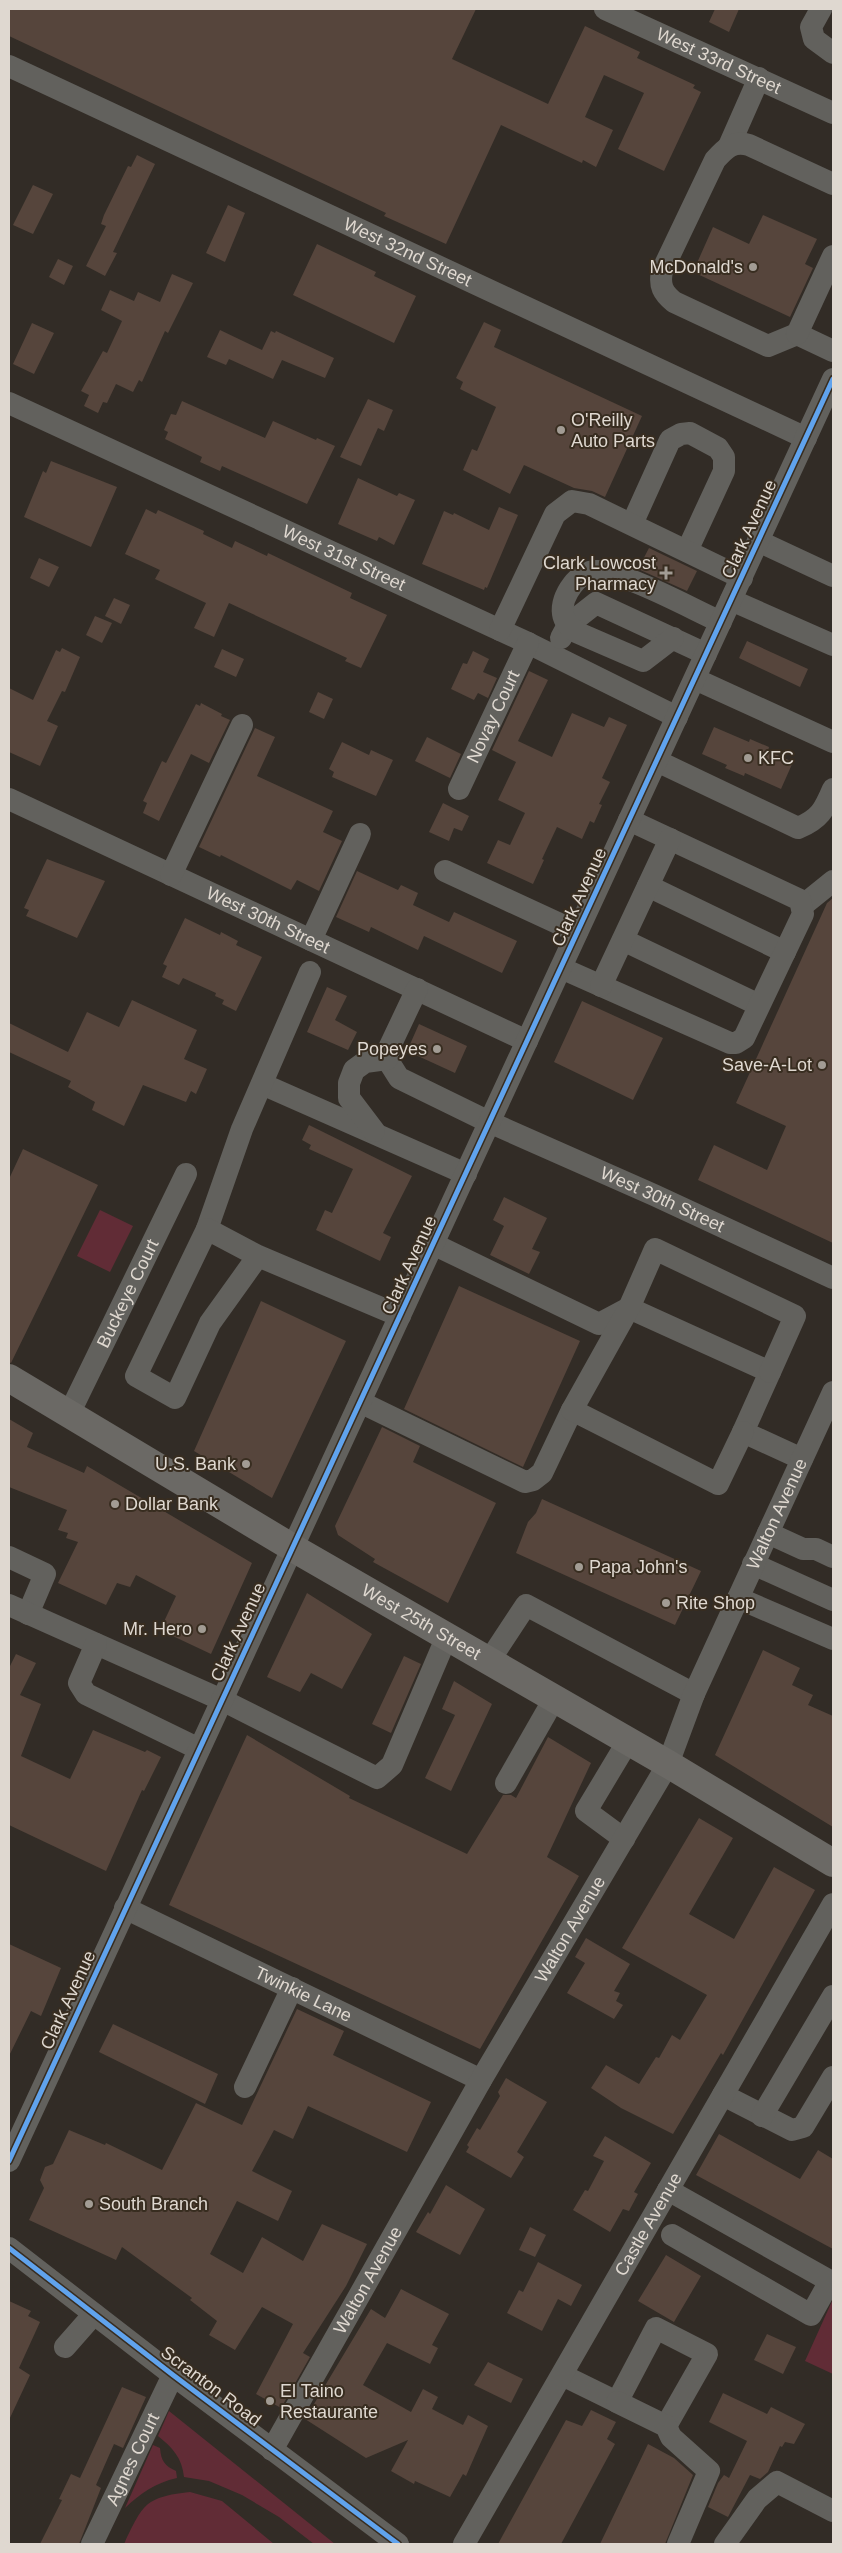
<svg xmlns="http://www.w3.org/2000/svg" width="842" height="2553" viewBox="0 0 842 2553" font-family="Arial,sans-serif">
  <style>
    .green { fill: #612c36 }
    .building { fill: #56453c }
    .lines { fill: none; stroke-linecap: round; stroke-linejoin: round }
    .minor { stroke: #62615d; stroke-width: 22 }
    .major { stroke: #6b6965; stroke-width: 28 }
    .cycleway-casing { stroke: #382d20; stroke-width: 8 }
    .cycleway { stroke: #60a3ed; stroke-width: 5 }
    .poi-dot { fill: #a29c94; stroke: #382d20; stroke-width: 2 }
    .labels { text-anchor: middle; stroke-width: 4; stroke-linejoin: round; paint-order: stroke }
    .street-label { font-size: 18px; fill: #dfd8d0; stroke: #382d20 }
    .poi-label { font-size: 18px; fill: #dfd8d0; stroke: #382d20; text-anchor: start }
  </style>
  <rect width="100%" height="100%" fill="#322c26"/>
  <path class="green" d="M100 1210 133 1226 110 1272 77 1256Z
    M833 2299V2374L805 2361Z
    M169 2411 335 2544H314L279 2517 242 2495 209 2481 184 2477C182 2458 173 2448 158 2436Z
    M153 2445 160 2448C161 2461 165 2466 176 2471L177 2478C155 2483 141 2493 125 2508Z
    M190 2492 222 2501 274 2544H124C143 2505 144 2497 190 2492Z"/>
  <path class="building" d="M9 9H476L452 59 548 104 585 26 640 52 637 58 695 85 693 88 701 92 664 171 618 149 644 93 604 75 585 117 613 130 596 167 583 160 582 163 501 125 446 244 384 216 386 213 9 36Z
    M715 9H739L729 32 709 22Z
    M137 155 155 164 113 252 117 253 105 276 86 266 106 226 101 224 104 215 128 166 131 167Z
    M33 185 53 194 33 234 13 225Z
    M228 205 245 213 225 262 206 253Z
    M763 215 817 239 805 264 813 268 790 317 693 272 713 227 749 244Z
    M317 244 376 272 374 276 416 296 394 343 293 295Z
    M58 259 73 266 64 285 49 277Z
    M172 274 193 283 168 333 165 331 142 382 139 380 133 392 116 384 107 403 103 402 98 413 84 406 89 395 81 391 103 351 107 353 122 321 101 310 110 290 134 301 138 292 160 302Z
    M484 322 501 330 494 347 642 416 605 497 592 491 574 488 524 465 510 494 463 470 472 449 477 451 496 407 460 389 463 382 456 378Z
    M32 323 54 333 34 374 13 364Z
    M220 330 262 350 271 331 275 333 276 331 334 358 325 378 282 360 273 379 229 359 226 365 207 357Z
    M368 399 393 410 384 431 378 428 361 466 340 457Z
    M182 401 265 438 273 421 316 440 317 438 335 446 307 504 222 466 220 471 200 462 202 457 165 439 168 432 164 430 171 414 176 415Z
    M51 461 117 487 91 547 24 517 43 471 46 473Z
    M358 478 397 496 399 493 415 500 394 545 379 537 377 541 338 524Z
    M499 507 518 515 487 588 485 587 484 590 422 564 444 511 453 515 454 513 489 530Z
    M146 509 156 514 158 510 204 531 203 534 232 548 235 541 267 556 268 553 352 593 350 598 387 615 361 668 345 661 347 658 229 603 214 637 194 628 206 603 155 579 160 570 125 554Z
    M649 548 697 571 687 591 638 569Z
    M39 558 59 567 49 587 30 578Z
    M114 598 130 605 121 624 105 616Z
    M95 616 112 623 102 643 86 635Z
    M747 641 808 669 800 687 739 658Z
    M62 648 80 657 65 692 62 691 47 721 58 726 40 766 9 752V688L33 700 56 650 60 652Z
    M222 649 244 659 236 677 214 667Z
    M473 651 489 659 483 672 497 678 488 698 478 693 474 700 451 689 463 663 467 664Z
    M529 671 548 680 518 741 552 757 572 713 604 727 609 717 627 725 602 778 610 782 599 804 602 805 594 823 590 821 582 839 557 827 542 859 544 860 533 884 487 863 498 840 510 845 525 813 498 800 516 762 492 750Z
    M318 692 333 699 324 719 309 712Z
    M201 703 222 714 221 716 230 720 209 763 191 754 159 821 143 813 147 803 143 801 162 761 166 763 196 704 200 706Z
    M714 727 749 742 750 739 769 747 768 751 793 762 781 789 745 773 744 776 725 768 727 765 702 754Z
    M255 728 275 737 257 776 333 811 323 832 342 841 319 891 297 880 291 890 221 855 220 857 199 847Z
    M427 737 461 754 450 778 415 761Z
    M342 742 369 755 371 750 393 760 376 796 332 777 334 772 329 769Z
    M443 803 469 816 462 831 454 828 449 841 429 832Z
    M47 859 105 881 77 938 26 916 29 910 24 908Z
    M357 871 398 890 401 885 418 893 413 905 449 922 454 912 517 941 502 973 424 936 418 950 371 927 369 932 336 917Z
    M833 898V1243L698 1180 714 1145 767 1170 786 1126 736 1103 827 903Z
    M185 918 220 935 221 932 238 941 236 945 262 957 236 1011 222 1004 224 1000 215 996 216 993 183 978 179 985 162 977 167 966 163 964Z
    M327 987 347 996 335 1020 357 1032 348 1050 307 1032Z
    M132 1000 197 1030 184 1059 207 1069 196 1094 191 1091 186 1102 143 1085 124 1126 92 1110 95 1102 68 1087 71 1081 9 1052V1023L68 1052 87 1012 119 1027Z
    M582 1001 663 1038 633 1100 554 1062Z
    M419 1024 467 1046 455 1073 407 1051Z
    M309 1125 412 1176 383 1233 391 1237 380 1261 316 1230 325 1210 332 1213 353 1169 309 1149 311 1145 302 1140Z
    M23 1149 98 1185 11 1363 9 1362V1179Z
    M504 1197 547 1218 532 1249 540 1252 529 1274 490 1255 504 1226 493 1220Z
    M459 1286 580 1341 523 1467 404 1409Z
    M261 1301 346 1341 272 1498 194 1451Z
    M9 1419 33 1433 27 1447 84 1473 87 1466 252 1563 211 1654 160 1630 176 1596 136 1575 130 1587 117 1583 106 1605 58 1583 78 1542 66 1538 68 1533 58 1530 67 1510 9 1487Z
    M382 1427 420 1446 413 1462 496 1503 448 1603 373 1562 375 1559 338 1535 335 1526Z
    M542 1499 701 1571 675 1625 516 1553 528 1522 536 1513Z
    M307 1593 372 1634 342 1689 311 1673 300 1692 267 1677Z
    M763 1650 800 1668 792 1685 813 1695 808 1705 833 1716V1827L715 1755Z
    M16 1654 36 1663 20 1695 41 1704 21 1756 70 1779 93 1730 145 1752 147 1750 161 1757 144 1791 142 1790 106 1871 9 1825V1668Z
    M404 1656 421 1664 391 1733 372 1724Z
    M454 1681 492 1704 451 1791 425 1778 455 1715 442 1709Z
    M247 1735 350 1796 349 1798 467 1854 503 1795H511L516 1798 548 1737 591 1763 547 1857 579 1876 480 2049 169 1905Z
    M699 1818 733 1838 689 1914 734 1939 774 1867 815 1890 723 2055 721 2053 673 2134 621 2108 591 2088 606 2065 639 2084 656 2057 659 2058 672 2035 680 2040 707 1995 622 1948Z
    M586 1938 630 1964 614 1991 620 1993 616 2001 623 2005 614 2019 567 1993 585 1963 575 1957Z
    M9 1944 61 1968 41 2016 31 2011 9 2056Z
    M297 2009 344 2031 333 2055 431 2102 407 2152 308 2106 293 2139 274 2130 252 2171 292 2191 278 2221 237 2201 210 2254 243 2273 262 2237 303 2261 322 2224 367 2244 346 2286 303 2353 310 2357 281 2408 256 2394 293 2324 262 2307 235 2350 209 2335 217 2321 190 2300 192 2298 122 2247 116 2260 29 2220 44 2188 40 2180 45 2167 53 2164 69 2130 105 2145 106 2143 162 2170 196 2103 242 2125Z
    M113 2024 218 2074 205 2104 99 2052Z
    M506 2078 547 2102 517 2152 524 2157 511 2178 466 2152 469 2147 467 2145 477 2128 480 2130 500 2096 498 2092Z
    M719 2134 800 2179 818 2150 833 2159V2249L696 2175Z
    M605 2136 651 2163 634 2192 638 2194 629 2211 623 2209 610 2232 573 2210 585 2190 588 2191 604 2161 593 2156Z
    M446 2185 485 2209 460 2255 416 2232 428 2212 430 2214Z
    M530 2227 546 2235 535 2257 519 2250Z
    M666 2255 701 2276 674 2322 638 2301Z
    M538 2262 582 2285 571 2306 558 2299 542 2331 507 2313 519 2290 523 2292Z
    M401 2289 449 2314 432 2345 438 2348 430 2364 387 2343 363 2385 411 2412 423 2389 438 2397 432 2409 463 2425 468 2415 488 2426 466 2476 463 2474 450 2497 415 2481 414 2484 391 2471 408 2440 366 2458 305 2419 371 2309 385 2318Z
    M9 2301 31 2311 28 2316 40 2322 19 2368 30 2375 9 2420Z
    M767 2334 796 2347 783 2374 754 2360Z
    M488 2362 523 2379 511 2403 474 2385Z
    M122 2387 146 2397 123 2448 114 2444 96 2485 101 2488 79 2544H40L62 2500 59 2499 71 2474 80 2478Z
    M723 2393 767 2414 771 2407 805 2424 794 2444 785 2442 782 2447 780 2446 768 2472 760 2479 750 2475 728 2517 708 2507 718 2483 724 2475 729 2478 747 2441 709 2422Z
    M591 2410 616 2422 607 2439 615 2444 561 2544H498L566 2420 582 2426Z
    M648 2444 674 2458 693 2475 665 2544H600Z"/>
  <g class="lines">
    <g class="minor">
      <path id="s1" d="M605 9 833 113"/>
      <path d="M821 9 811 27 814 39 833 53"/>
      <path id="s2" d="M9 66 806 438"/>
      <path d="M729 146 759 78"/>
      <path d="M833 184 749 145C733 140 725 149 715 160L662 271C659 286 663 293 674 302L768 346 797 334 833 351"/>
      <path d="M797 334 833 256"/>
      <path id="s3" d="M9 403 528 643 677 717"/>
      <path d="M632 524 670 440 681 434 690 433 718 448 724 457V471L687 551"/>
      <path d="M758 541 833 576"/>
      <path d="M731 600 833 645"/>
      <path d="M500 630 555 514 572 501 589 504 742 578"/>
      <path d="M561 638 568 625 596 603 706 654"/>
      <path d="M673 638 643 661 576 632C570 627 564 622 563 614 560 596 579 570 597 571 629 574 690 608 721 622"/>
      <path d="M695 679 833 742"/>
      <path d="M657 761 798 828C820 819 824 810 833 789"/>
      <path id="s4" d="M459 789 528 643"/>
      <path id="s5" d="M9 799 527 1041"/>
      <path d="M445 871 577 932"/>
      <path d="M171 875 242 725"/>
      <path d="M648 886 785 952"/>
      <path d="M802 906 833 881"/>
      <path d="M311 940 360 834"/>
      <path d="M623 940 759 1005"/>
      <path d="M561 968 730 1043H736L744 1038 803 914 800 900 629 820"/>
      <path d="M601 986 670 839"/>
      <path id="s6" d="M417 989 390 1046 387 1059 399 1078 489 1122 654 1195 833 1278"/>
      <path d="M262 1084 466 1174"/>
      <path d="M374 1131 349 1098V1083L354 1070 365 1062 387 1059"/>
      <path d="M207 1229 242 1129 310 972"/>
      <path d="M433 1244 599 1324 629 1308 770 1372 743 1432 802 1459"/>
      <path d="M258 1256 210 1323 175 1398 136 1376 207 1229 258 1256 400 1316"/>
      <path d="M360 1402 525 1482 533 1480 542 1473 572 1410"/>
      <path id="s7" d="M69 1414 186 1174"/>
      <path d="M743 1432 718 1484 572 1410 629 1308 655 1249 795 1316 770 1372"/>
      <path d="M768 1533 803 1549H816L833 1557"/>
      <path d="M9 1557 45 1574 28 1614"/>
      <path d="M753 1564 833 1600"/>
      <path d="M738 1598 833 1639"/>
      <path d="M9 1605 222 1700 377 1778 392 1765 447 1636"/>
      <path d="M96 1644 79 1683 86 1694 199 1749"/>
      <path d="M489 1661 526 1605 694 1694"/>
      <path d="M506 1783 554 1699"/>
      <path d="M624 1839 586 1811 628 1741"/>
      <path id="s8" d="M125 1908 481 2080"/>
      <path d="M245 2087 292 1988"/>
      <path d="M723 2095 792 2130 803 2127 833 2077"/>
      <path d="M762 2116 833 1996"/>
      <path d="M9 2161 833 379"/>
      <path d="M668 2190 830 2281 811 2315 672 2235"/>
      <path d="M9 2248 173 2375 398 2544"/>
      <path d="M65 2347 94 2314"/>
      <path d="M562 2375 617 2402 656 2328 707 2354 666 2426"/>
      <path d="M617 2402 666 2426 671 2437 709 2471 678 2544"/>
      <path id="s9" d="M272 2450 481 2080 668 1764 694 1694 833 1392"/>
      <path id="s10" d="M92 2544 173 2375"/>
      <path id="s11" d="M464 2544 833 1904"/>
      <path d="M725 2544 757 2499 777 2482 833 2511"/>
    </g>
    <path class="major" id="s12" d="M9 1378 293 1548 668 1764 833 1863"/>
    <g class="cycleway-casing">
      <path id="cycleway" d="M9 2161 833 379
        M9 2248 173 2375 398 2544"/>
    </g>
    <use href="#cycleway" class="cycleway"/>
  </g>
  <g class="poi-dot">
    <circle cx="753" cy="267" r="5"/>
    <circle cx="561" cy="430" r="5"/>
    <path d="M663.5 565.5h5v5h5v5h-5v5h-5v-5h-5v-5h5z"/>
    <circle cx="748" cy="758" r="5"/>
    <circle cx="437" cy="1049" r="5"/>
    <circle cx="822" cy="1065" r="5"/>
    <circle cx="246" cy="1464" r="5"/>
    <circle cx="115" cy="1504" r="5"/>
    <circle cx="579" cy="1567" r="5"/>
    <circle cx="666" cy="1603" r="5"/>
    <circle cx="202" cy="1629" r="5"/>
    <circle cx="89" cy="2204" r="5"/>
    <circle cx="270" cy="2401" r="5"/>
  </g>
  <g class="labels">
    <g class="street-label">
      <text dy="6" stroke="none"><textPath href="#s1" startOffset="125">West 33rd Street</textPath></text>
      <text dy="6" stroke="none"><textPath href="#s2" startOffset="440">West 32nd Street</textPath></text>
      <text transform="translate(749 529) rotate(-65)" y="6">Clark Avenue</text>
      <text dy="6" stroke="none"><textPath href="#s3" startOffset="369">West 31st Street</textPath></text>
      <text dy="6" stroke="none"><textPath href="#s4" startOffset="80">Novay Court</textPath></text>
      <text transform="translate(579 897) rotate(-65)" y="6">Clark Avenue</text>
      <text dy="6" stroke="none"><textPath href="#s5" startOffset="286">West 30th Street</textPath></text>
      <text dy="6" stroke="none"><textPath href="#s6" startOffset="389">West 30th Street</textPath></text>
      <text transform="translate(409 1265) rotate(-65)" y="6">Clark Avenue</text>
      <text dy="6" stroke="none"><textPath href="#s7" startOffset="134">Buckeye Court</textPath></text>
      <text dy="6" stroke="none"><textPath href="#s9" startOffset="1065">Walton Avenue</textPath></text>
      <text dy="6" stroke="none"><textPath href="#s12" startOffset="479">West 25th Street</textPath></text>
      <text transform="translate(238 1632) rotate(-65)" y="6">Clark Avenue</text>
      <text dy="6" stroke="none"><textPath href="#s9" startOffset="600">Walton Avenue</textPath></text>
      <text dy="6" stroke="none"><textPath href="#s8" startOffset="198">Twinkie Lane</textPath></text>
      <text transform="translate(68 2000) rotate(-65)" y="6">Clark Avenue</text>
      <text dy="6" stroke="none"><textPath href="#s11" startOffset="369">Castle Avenue</textPath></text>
      <text dy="6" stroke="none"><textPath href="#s9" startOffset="195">Walton Avenue</textPath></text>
      <text transform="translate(211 2386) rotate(37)" y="6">Scranton Road</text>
      <text dy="6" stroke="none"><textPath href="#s10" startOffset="94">Agnes Court</textPath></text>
    </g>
    <g class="poi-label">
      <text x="743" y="273" text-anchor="end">McDonald's</text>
      <text x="571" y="426">O'Reilly<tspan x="571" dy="21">Auto Parts</tspan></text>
      <text x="656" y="569" text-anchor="end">Clark Lowcost<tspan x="656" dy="21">Pharmacy</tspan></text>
      <text x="758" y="764">KFC</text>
      <text x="427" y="1055" text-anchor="end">Popeyes</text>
      <text x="812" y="1071" text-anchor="end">Save-A-Lot</text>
      <text x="236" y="1470" text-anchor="end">U.S. Bank</text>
      <text x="125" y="1510">Dollar Bank</text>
      <text x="589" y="1573">Papa John's</text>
      <text x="676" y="1609">Rite Shop</text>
      <text x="192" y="1635" text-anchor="end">Mr. Hero</text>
      <text x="99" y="2210">South Branch</text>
      <text x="280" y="2397">El Taino<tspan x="280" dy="21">Restaurante</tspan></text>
    </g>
  </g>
  <rect width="842" height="2553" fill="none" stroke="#dfd8d0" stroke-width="20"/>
</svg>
